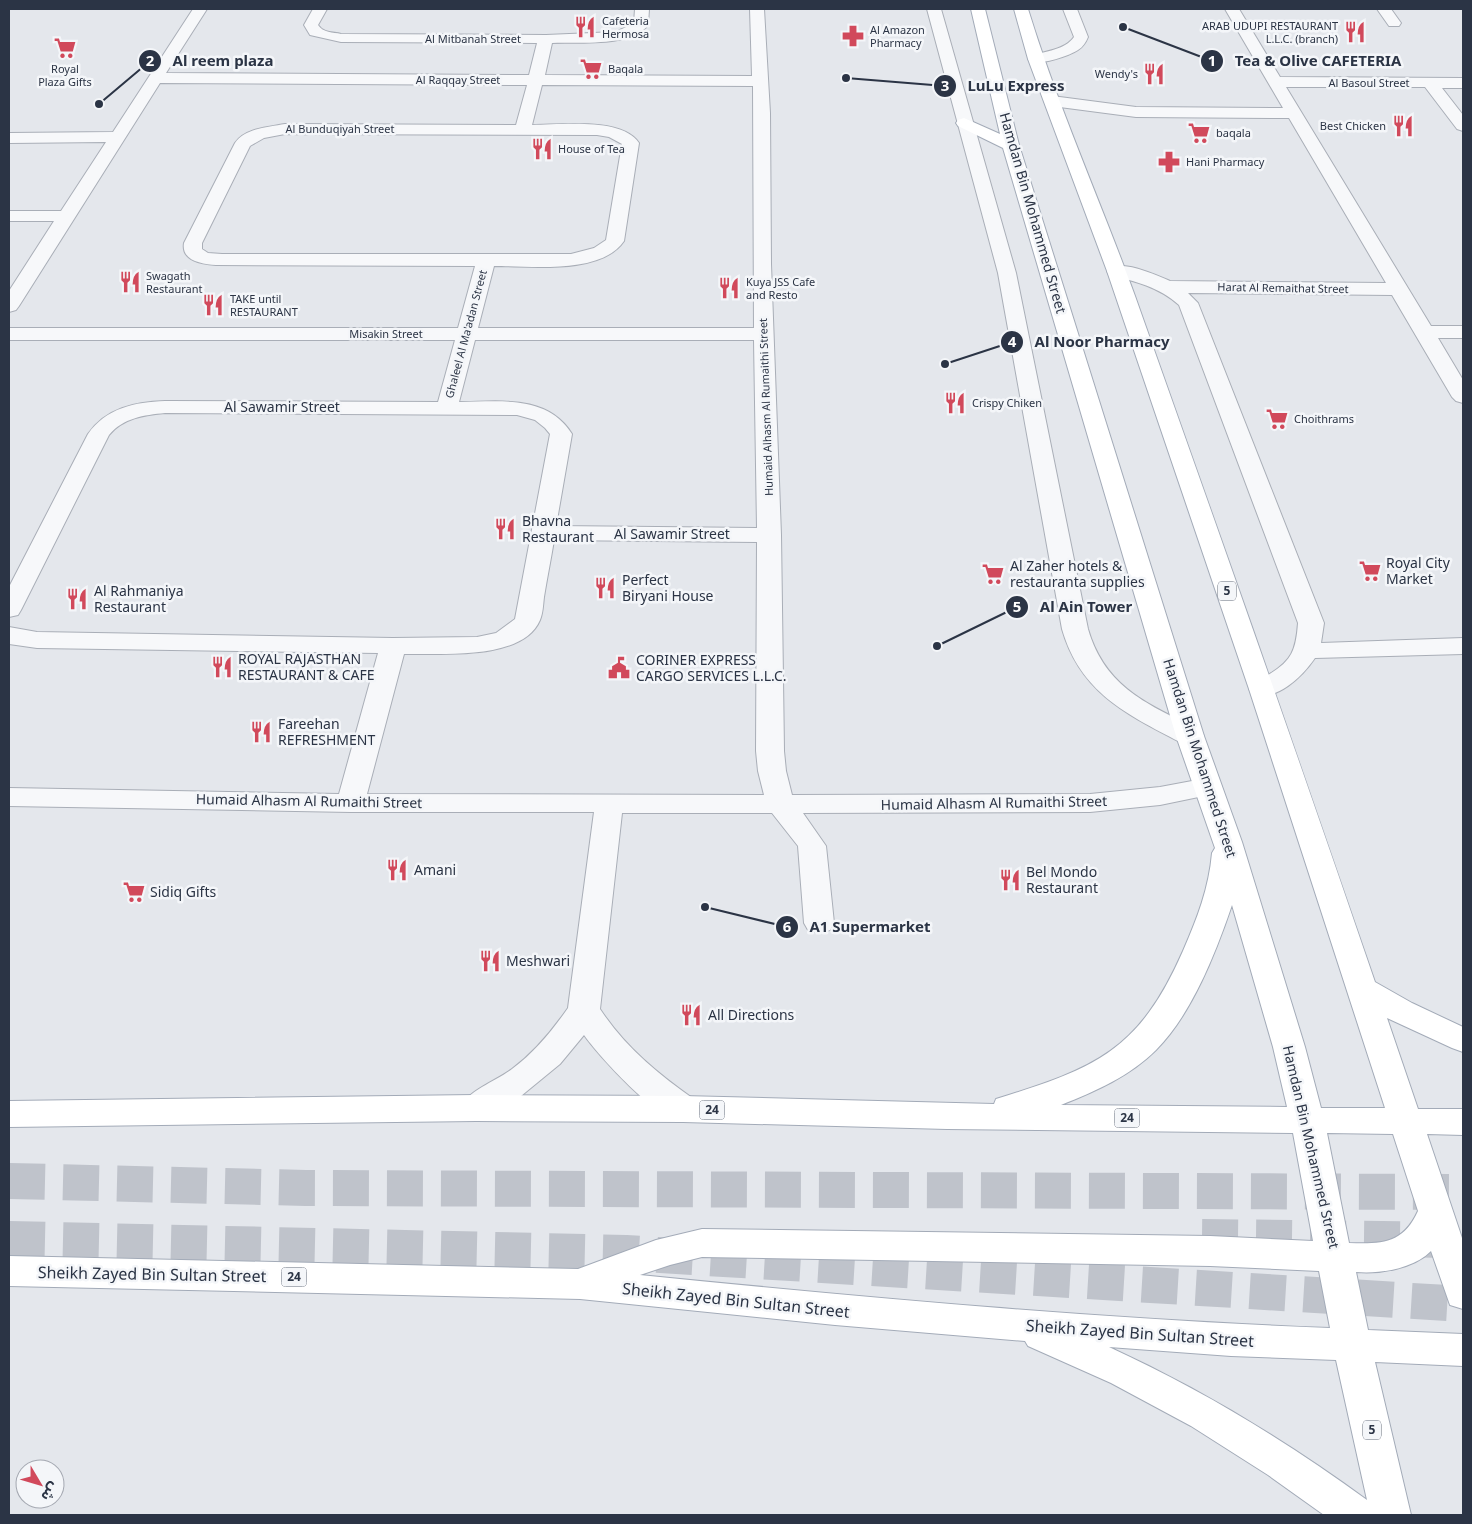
<svg xmlns="http://www.w3.org/2000/svg" width="1472" height="1524" viewBox="0 0 1472 1524" font-family="'Noto Sans','Noto Sans Arabic',sans-serif">
  <style>
    .lines { fill: none; stroke-linecap: round; stroke-linejoin: round }
    .highway-tunnel { stroke: #bfc3cb; stroke-width: 36; stroke-dasharray: 36 18; stroke-linecap: butt }
    .minor-casing { stroke: #a9aeb7; stroke-width: 2 }
    .major-casing { stroke: #a3abb8; stroke-width: 2 }
    .minor { fill: #f7f8fa; fill-rule: evenodd }
    .major { fill: #fff; fill-rule: evenodd }
    .labels { text-anchor: middle; stroke-width: 5; stroke-linejoin: round; paint-order: stroke }
    .far-poi-label { font-size: 11px; fill: #2b3445; stroke: #f4f6f9; text-anchor: start }
    .far-street-label { font-size: 11px; fill: #2b3445; stroke: #f4f6f9 }
    .shield { fill: #f4f6f9; stroke: #676e7b; stroke-width: 1 }
    .shield-label { font-size: 12px; font-weight: bold; fill: #2b3445 }
    .street-label { font-size: 14px; fill: #2b3445; stroke: #f4f6f9 }
    .poi-label { font-size: 14px; fill: #2b3445; stroke: #f4f6f9; text-anchor: start }
    .near-street-label { font-size: 16px; fill: #2b3445; stroke: #f4f6f9 }
    .leader { fill: none; stroke: #2b3445; stroke-width: 2 }
    .callout-dot { fill: #2b3445; stroke: #f4f6f9; stroke-width: 2 }
    .mark-label { font-size: 15px; text-anchor: middle; font-weight: bold; fill: #fff }
    .callout-label { font-size: 15px; text-anchor: middle; font-weight: bold; fill: #2b3445; stroke: #f4f6f9; stroke-width: 5; stroke-linejoin: round; paint-order: stroke }
  </style>
  <rect width="100%" height="100%" fill="#e4e7ec"/>
  <g class="lines">
    <path class="highway-tunnel" d="M9 1181 306 1188 1463 1192
      M1202 1237 1463 1240
      M9 1239 626 1253 1463 1304"/>
    <g class="minor-casing">
      <path id="minor" d="M193 9H207L166 73 529 75 537 43 341 42 310 35 304 25 313 9H327L318 25C323 33 333 32 341 34L546 35 616 32 634 23 635 9H649L648 25C633 47 577 42 552 43L545 75 752 76 750 9H764L770 113 771 264 781 535 784 751 786 771 792 795 1090 794 1160 787 1208 778 1218 781 1222 787 1218 793 1160 805 1090 812 803 813 826 846 834 923 830 930 819 933 808 930 804 923 798 846 772 813H622L600 1009C625 1047 658 1074 695 1100L700 1109 695 1118C692 1119 687 1121 684 1121 659 1123 598 1055 584 1035L560 1064 521 1096 488 1117 476 1121 464 1117 459 1108C469 1090 496 1081 512 1069 535 1052 552 1031 568 1008L594 812H351L9 806V788L339 794 378 653 37 648 9 644V627L37 632 393 638 477 637 496 633 515 619 550 434 545 428 535 420 517 415 165 413C144 415 123 418 109 435L21 610 18 615 9 617V587L88 434C106 408 135 402 165 401L438 402 455 340H9V328H458L475 266 216 265C202 264 181 261 184 243L235 143C245 128 269 127 285 124L516 125 527 85 160 83 19 306 16 310 9 312V291L54 221H9V211H61L106 142 9 143V133L113 132ZM542 85 753 86 754 328H478L494 266C531 266 601 275 624 241L639 143C622 117 560 125 532 125ZM285 134 597 135 609 137 622 144 606 240 594 248 571 254H222L208 253 202 249V243L250 146 264 138ZM475 340H754L757 528 556 526 572 434C547 394 499 402 459 402ZM554 540 757 542 756 751 758 771 764 795 367 794 404 654C440 653 523 661 540 620 543 613 543 605 544 597 547 578 551 559 554 540Z
        M927 9H941L1016 273 1088 629C1105 688 1149 705 1200 730L1204 736 1200 742 1190 744 1180 742C1126 714 1080 692 1062 629L998 273Z
        M1063 9H1077L1088 37C1086 42 1083 47 1078 50 1069 56 1041 65 1031 62L1028 59 1031 56C1045 51 1065 50 1074 37Z
        M1225 9H1239L1280 77 1463 78V88H1442L1463 115V131L1457 129 1425 87H1286L1431 326H1463V338H1438L1463 380V403L1456 401 1452 397 1392 295 1188 293 1198 303 1324 623 1321 643 1463 638V654L1315 658C1302 677 1277 701 1253 695L1249 689C1254 682 1261 679 1268 675 1292 661 1296 650 1298 623L1179 305C1159 287 1135 281 1109 275L1107 271 1109 267C1128 262 1153 274 1170 281L1386 283 1289 118 1136 117 1052 106 1046 104 1044 101 1046 98 1052 96 1136 107 1283 108Z
        M1377 9H1391L1401 23 1399 26H1389Z"/>
    </g>
    <g class="major-casing">
      <path id="major" d="M971 9H985L1019 145 1204 736 1242 842 1305 1047 1321 1108H1385L1249 689 1107 271 1028 59 1014 9H1028C1058 107 1100 200 1135 296 1216 524 1297 753 1375 982L1412 1003 1463 1027V1052L1452 1048 1387 1018 1418 1109H1463V1135L1427 1134 1463 1241V1309L1450 1305 1431 1251C1413 1269 1380 1274 1356 1272L1368 1330 1463 1334V1366L1375 1362 1411 1515H1324L1268 1475 1191 1426 1111 1383 1028 1346 1025 1341 835 1325 580 1299 9 1286V1256L578 1269 656 1240 702 1229 1210 1236 1313 1241 1293 1133 947 1129 683 1122 476 1121 9 1127V1101L476 1095 683 1096 994 1104 996 1099C1096 1068 1139 1051 1183 951 1197 919 1209 888 1212 853L1215 848 1176 736 1003 148 958 126 956 123 958 120 964 118 1000 134ZM1232 905 1273 1047 1287 1107 1061 1105C1096 1091 1130 1076 1156 1050 1192 1014 1216 952 1232 905ZM1327 1133 1393 1134 1418 1211C1403 1244 1382 1244 1349 1243ZM702 1257 1210 1266 1319 1271 1330 1328C1099 1319 870 1298 640 1275L670 1265ZM1109 1347 1231 1356 1336 1360 1367 1500C1286 1441 1201 1389 1109 1347Z"/>
    </g>
    <use href="#minor" class="minor"/>
    <use href="#major" class="major"/>
  </g>
  <defs>
    <g id="restaurant-bare" transform="scale(1.725)"><path d="M-5-6h1v4h1v-4h1v4h1v-4h1v5L-1.5 .5V6h-2V.5L-5-1ZM5-6V6H3V1.5H1.5Q1.5-4 5-6Z" fill="#d1495b" stroke="#f4f6f9" stroke-width="2.5" paint-order="stroke"/></g>
    <g id="pharmacy-bare" transform="scale(1.725)"><path d="M-2-6h4v4h4v4h-4v4h-4v-4h-4v-4h4Z" fill="#d1495b" stroke="#f4f6f9" stroke-width="2.5" paint-order="stroke"/></g>
    <g id="supermarket-bare" transform="scale(1.725)"><path d="M-6-5.5h2.5l.6 2H6L4.5 2H-2.5L-4.4-4H-6ZM-1.5 3.2a1.3 1.3 0 1 0 .1 0ZM3 3.2a1.3 1.3 0 1 0 .1 0Z" fill="#d1495b" stroke="#f4f6f9" stroke-width="2.5" paint-order="stroke"/></g>
    <g id="civic-bare" transform="scale(1.725)"><path d="M-.6-6.5H3V-4.5H.6V-3L4-1V1h2V6H-6V1h2V-1L-.6-3ZM-1.2 2.5V6h2.4V2.5Z" fill="#d1495b" stroke="#f4f6f9" stroke-width="2.5" paint-order="stroke"/></g>
  </defs>
  <g fill-rule="evenodd">
    <use href="#restaurant-bare" x="585" y="27"/>
    <use href="#restaurant-bare" x="1355" y="32"/>
    <use href="#pharmacy-bare" x="853" y="36"/>
    <use href="#supermarket-bare" x="65" y="48"/>
    <use href="#supermarket-bare" x="591" y="69"/>
    <use href="#restaurant-bare" x="1154" y="74"/>
    <use href="#restaurant-bare" x="1403" y="126"/>
    <use href="#supermarket-bare" x="1199" y="133"/>
    <use href="#restaurant-bare" x="542" y="149"/>
    <use href="#pharmacy-bare" x="1169" y="162"/>
    <use href="#restaurant-bare" x="130" y="282"/>
    <use href="#restaurant-bare" x="729" y="288"/>
    <use href="#restaurant-bare" x="213" y="305"/>
    <use href="#restaurant-bare" x="955" y="403"/>
    <use href="#supermarket-bare" x="1277" y="419"/>
    <use href="#restaurant-bare" x="505" y="529"/>
    <use href="#supermarket-bare" x="1370" y="571"/>
    <use href="#supermarket-bare" x="993" y="574"/>
    <use href="#restaurant-bare" x="605" y="588"/>
    <use href="#restaurant-bare" x="77" y="599"/>
    <use href="#restaurant-bare" x="222" y="667"/>
    <use href="#civic-bare" x="619" y="668"/>
    <use href="#restaurant-bare" x="261" y="732"/>
    <use href="#restaurant-bare" x="397" y="870"/>
    <use href="#restaurant-bare" x="1010" y="880"/>
    <use href="#supermarket-bare" x="134" y="892"/>
    <use href="#restaurant-bare" x="490" y="961"/>
    <use href="#restaurant-bare" x="691" y="1015"/>
  </g>
  <g class="labels">
    <g class="far-poi-label">
      <text x="602" y="25">Cafeteria<tspan x="602" dy="13">Hermosa</tspan></text>
      <text x="1338" y="30" text-anchor="end">ARAB UDUPI RESTAURANT<tspan x="1338" dy="13">L.L.C. (branch)</tspan></text>
      <text x="870" y="34">Al Amazon<tspan x="870" dy="13">Pharmacy</tspan></text>
      <text x="65" y="73" text-anchor="middle">Royal<tspan x="65" dy="13">Plaza Gifts</tspan></text>
      <text x="608" y="73">Baqala</text>
      <text x="1138" y="78" text-anchor="end">Wendy's</text>
      <text x="1386" y="130" text-anchor="end">Best Chicken</text>
      <text x="1216" y="137">baqala</text>
      <text x="558" y="153">House of Tea</text>
      <text x="1186" y="166">Hani Pharmacy</text>
      <text x="146" y="280">Swagath<tspan x="146" dy="13">Restaurant</tspan></text>
      <text x="746" y="286">Kuya JSS Cafe<tspan x="746" dy="13">and Resto</tspan></text>
      <text x="230" y="303">TAKE until<tspan x="230" dy="13">RESTAURANT</tspan></text>
      <text x="972" y="407">Crispy Chiken</text>
      <text x="1294" y="423">Choithrams</text>
    </g>
    <g class="far-street-label">
      <text x="473" y="43">Al Mitbanah Street</text>
      <text x="458" y="84">Al Raqqay Street</text>
      <text x="1369" y="87">Al Basoul Street</text>
      <text x="340" y="133">Al Bunduqiyah Street</text>
      <text transform="translate(1283 288) rotate(1)" y="4">Harat Al Remaithat Street</text>
      <text x="386" y="338">Misakin Street</text>
      <text transform="translate(466 334) rotate(-75)" y="4">Ghaleel Al Ma'adan Street</text>
      <text transform="translate(766 407) rotate(-92)" y="4">Humaid Alhasm Al Rumaithi Street</text>
    </g>
    <g class="shield">
      <rect x="1218" y="581.5" width="18" height="19" rx="4"/>
      <rect x="699.5" y="1100.5" width="25" height="19" rx="4"/>
      <rect x="1114.5" y="1108.5" width="25" height="19" rx="4"/>
      <rect x="281.5" y="1267.5" width="25" height="19" rx="4"/>
      <rect x="1363" y="1420.5" width="18" height="19" rx="4"/>
    </g>
    <g class="shield-label">
      <text x="1227" y="595">5</text>
      <text x="712" y="1114">24</text>
      <text x="1127" y="1122">24</text>
      <text x="294" y="1281">24</text>
      <text x="1372" y="1434">5</text>
    </g>
    <g class="street-label">
      <text transform="translate(1033 213) rotate(74)" y="5">Hamdan Bin Mohammed Street</text>
      <text x="282" y="412">Al Sawamir Street</text>
      <text x="672" y="539">Al Sawamir Street</text>
      <text transform="translate(1200 758) rotate(72)" y="5">Hamdan Bin Mohammed Street</text>
      <text transform="translate(309 801) rotate(1)" y="5">Humaid Alhasm Al Rumaithi Street</text>
      <text transform="translate(994 803) rotate(-1)" y="5">Humaid Alhasm Al Rumaithi Street</text>
      <text transform="translate(1311 1147) rotate(77)" y="5">Hamdan Bin Mohammed Street</text>
    </g>
    <g class="poi-label">
      <text x="522" y="526">Bhavna<tspan x="522" dy="16">Restaurant</tspan></text>
      <text x="1386" y="568">Royal City<tspan x="1386" dy="16">Market</tspan></text>
      <text x="1010" y="571">Al Zaher hotels &amp;<tspan x="1010" dy="16">restauranta supplies</tspan></text>
      <text x="622" y="585">Perfect<tspan x="622" dy="16">Biryani House</tspan></text>
      <text x="94" y="596">Al Rahmaniya<tspan x="94" dy="16">Restaurant</tspan></text>
      <text x="238" y="664">ROYAL RAJASTHAN<tspan x="238" dy="16">RESTAURANT &amp; CAFE</tspan></text>
      <text x="636" y="665">CORINER EXPRESS<tspan x="636" dy="16">CARGO SERVICES L.L.C.</tspan></text>
      <text x="278" y="729">Fareehan<tspan x="278" dy="16">REFRESHMENT</tspan></text>
      <text x="414" y="875">Amani</text>
      <text x="1026" y="877">Bel Mondo<tspan x="1026" dy="16">Restaurant</tspan></text>
      <text x="150" y="897">Sidiq Gifts</text>
      <text x="506" y="966">Meshwari</text>
      <text x="708" y="1020">All Directions</text>
    </g>
    <g class="near-street-label">
      <text transform="translate(152 1274) rotate(1)" y="6">Sheikh Zayed Bin Sultan Street</text>
      <text transform="translate(736 1300) rotate(6)" y="6">Sheikh Zayed Bin Sultan Street</text>
      <text transform="translate(1140 1333) rotate(4)" y="6">Sheikh Zayed Bin Sultan Street</text>
    </g>
  </g>
  <path class="leader" d="M1123 27L1212 61M99 104L150 61M846 78L945 86M945 364L1012 342M937 646L1017 607M705 907L787 927"/>
  <g class="callout-dot">
    <circle cx="1123" cy="27" r="5"/>
    <circle cx="99" cy="104" r="5"/>
    <circle cx="846" cy="78" r="5"/>
    <circle cx="945" cy="364" r="5"/>
    <circle cx="937" cy="646" r="5"/>
    <circle cx="705" cy="907" r="5"/>
    <circle cx="1212" cy="61" r="12"/>
    <circle cx="150" cy="61" r="12"/>
    <circle cx="945" cy="86" r="12"/>
    <circle cx="1012" cy="342" r="12"/>
    <circle cx="1017" cy="607" r="12"/>
    <circle cx="787" cy="927" r="12"/>
  </g>
  <g class="mark-label">
    <text x="1212" y="66">1</text>
    <text x="150" y="66">2</text>
    <text x="945" y="91">3</text>
    <text x="1012" y="347">4</text>
    <text x="1017" y="612">5</text>
    <text x="787" y="932">6</text>
  </g>
  <g class="callout-label">
    <text x="1318" y="66">Tea &amp; Olive CAFETERIA</text>
    <text x="223" y="66">Al reem plaza</text>
    <text x="1016" y="91">LuLu Express</text>
    <text x="1102" y="347">Al Noor Pharmacy</text>
    <text x="1086" y="612">Al Ain Tower</text>
    <text x="870" y="932">A1 Supermarket</text>
  </g>
  <rect width="1472" height="1524" fill="none" stroke="#2b3445" stroke-width="20"/>
  <g transform="translate(40 1484) rotate(128)"><circle r="24" fill="#f4f6f9" stroke="#a4a8b1"/>
  <path d="M0-4L9 19L0 12L-9 19Z" fill="#d1495b"/>
  <text y="-8" font-size="14" font-weight="bold" text-anchor="middle" fill="#2b3445">ش</text>
  </g>
</svg>
